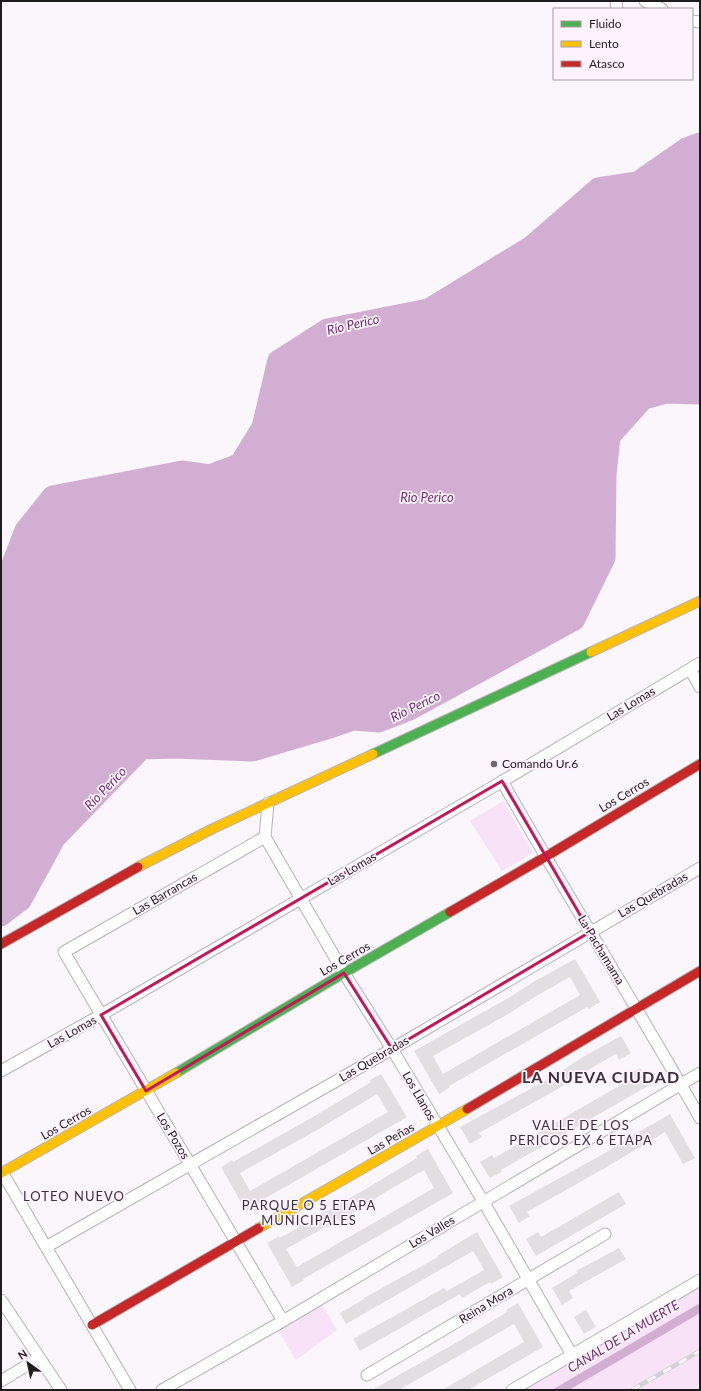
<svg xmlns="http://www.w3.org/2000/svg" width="701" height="1391" viewBox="0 0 701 1391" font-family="Lato,sans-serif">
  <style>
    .green { fill: #f7e2f7 }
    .water { fill: #d2aed2 }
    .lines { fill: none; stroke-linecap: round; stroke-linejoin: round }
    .river { stroke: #d2aed2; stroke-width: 19 }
    .building { fill: #e2dee2; fill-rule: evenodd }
    .street-casing { stroke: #b6b2b6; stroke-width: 13 }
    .fast-casing { stroke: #b6b2b6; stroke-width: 11 }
    .slow-casing { stroke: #b6b2b6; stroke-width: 11 }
    .jam-casing { stroke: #b6b2b6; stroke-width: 11 }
    .street { stroke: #fefefe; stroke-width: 11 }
    .fast { stroke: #4caf50; stroke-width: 9 }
    .slow { stroke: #ffc107; stroke-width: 9 }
    .jam { stroke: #c62828; stroke-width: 9 }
    .rail-casing { stroke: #d3d1d3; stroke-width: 4.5 }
    .rail { stroke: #fef3fd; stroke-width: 3; stroke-dasharray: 9; stroke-linecap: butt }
    .marked { fill: none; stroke: #c2185b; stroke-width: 3; stroke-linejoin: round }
    .poi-dot { fill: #6c686c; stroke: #fef3fd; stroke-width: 1.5 }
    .labels { text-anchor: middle; stroke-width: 3.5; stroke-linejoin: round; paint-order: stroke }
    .street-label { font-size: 12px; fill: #1f1c1f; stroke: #fef3fd }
    .poi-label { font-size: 12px; fill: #1f1c1f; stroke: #fef3fd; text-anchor: start }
    .water-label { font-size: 13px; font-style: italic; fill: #6a2e6c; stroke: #fef3fd }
    .neighbourhood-label { font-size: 13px; letter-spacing: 1px; fill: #393139; stroke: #fef3fd }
    .district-label { font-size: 16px; font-weight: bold; letter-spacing: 1px; fill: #393139; stroke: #fef3fd }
  </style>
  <rect width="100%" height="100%" fill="#fbf6fb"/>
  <path class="green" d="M503 801 533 853 502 871 470 821Z
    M700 1286V1390H523Z
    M322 1304 337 1330 296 1360 278 1330Z"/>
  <path class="water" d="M700 142V395L666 394 644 400 611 437 607 474 606 558 575 621 410 711 379 723 353 721 327 730 253 752 174 749 142 750 56 839 22 901 1 917V590L24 530 52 495 182 470 210 474 239 463 261 427 277 360 327 328 428 308 531 245 598 187 637 181 686 147Z
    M700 1303V1313L569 1390H552Z"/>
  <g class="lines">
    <path class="river" d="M1 590 24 530 52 495 182 470 210 474 239 463 261 427 277 360 327 328 428 308 531 245 598 187 637 181 686 147 700 142
      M1 917 22 901 56 839 142 750 174 749 253 752 327 730 353 721 379 723 410 711 575 621 606 558 607 474 611 437 644 400 666 394 700 395"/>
  </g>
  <path class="building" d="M575 959 600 1002 589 1009 587 1007 449 1086 450 1087 439 1094 414 1051 510 997 535 981ZM570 977 580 995 443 1074 433 1056 510 1013 533 998Z
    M621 1036 631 1053 619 1060 616 1054 579 1075 556 1090 479 1133 482 1137 470 1144 460 1127 556 1075 581 1058Z
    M640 1068 650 1085 501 1170 502 1172 490 1178 480 1162 492 1155 494 1158 631 1079 628 1075Z
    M381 1074 407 1117 257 1203 258 1204 246 1211 221 1167 232 1160 233 1162 318 1114 371 1082 370 1080ZM377 1094 388 1112 250 1191 240 1173 317 1130Z
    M670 1114 695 1158 683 1164 665 1132 605 1168 527 1212 530 1216 519 1223 509 1206 605 1153 630 1137Z
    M428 1149 453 1193 303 1279 304 1280 292 1287 267 1243 279 1236 280 1238 364 1190 417 1158 416 1156ZM424 1170 434 1188 297 1267 286 1249 364 1206 387 1191Z
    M619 1192 626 1204 536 1256 526 1239 538 1232 541 1237Z
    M477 1232 503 1277 491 1284 490 1282 462 1298 460 1294 360 1351 353 1339 444 1288 447 1291 484 1270 482 1266 473 1251 346 1324 340 1313 364 1299V1298L438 1257 437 1256Z
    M619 1248 626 1259 569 1291 573 1298 562 1305 552 1288 577 1273 576 1271Z
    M518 1303 543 1347 468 1390H442L524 1342 514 1324 399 1390H372L454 1344 507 1312 506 1310Z
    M586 1310 596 1327 584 1334 574 1317Z"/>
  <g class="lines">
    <g class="street-casing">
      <path id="street" d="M616 1 617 9
        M645 1 662 9
        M692 21 700 22
        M690 669 700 687
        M502 781C566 894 636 1005 700 1118
        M265 837 64 952 283 1321
        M265 837 344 973 392 1049 483 1201 572 1355
        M265 837 268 803
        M1 1071 101 1015 496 785 700 663
        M2 1172 130 1390
        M46 1247 392 1049 700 868
        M1 1300 61 1390
        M367 1375 605 1234
        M1 1381 39 1358
        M162 1390 283 1321 700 1073
        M512 1390 700 1280"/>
    </g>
    <g class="fast-casing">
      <path id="fast" d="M373 754 591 652
        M176 1073 344 973 450 912"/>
    </g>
    <g class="slow-casing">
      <path id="slow" d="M591 652 700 601
        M138 867 212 829 373 754
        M1 1173 176 1073
        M259 1228 467 1109"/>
    </g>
    <g class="jam-casing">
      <path id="jam" d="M450 912 545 857 700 764
        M1 944 138 867
        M467 1109 700 971
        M92 1325 259 1228"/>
    </g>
    <use href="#street" class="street"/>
    <use href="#fast" class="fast"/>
    <use href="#slow" class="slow"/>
    <use href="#jam" class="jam"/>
    <g class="rail-casing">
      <path id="rail" d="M632 1390 700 1351"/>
    </g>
    <use href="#rail" class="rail"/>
  </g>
  <path class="marked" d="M502 781 590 932 392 1049 344 973 146 1091 101 1015Z"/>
  <circle class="poi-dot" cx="494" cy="764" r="4"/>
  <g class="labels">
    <g class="street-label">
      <text transform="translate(631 704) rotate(-31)" y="4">Las Lomas</text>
      <text transform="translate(624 795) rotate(-31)" y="4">Los Cerros</text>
      <text transform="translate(352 869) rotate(-30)" y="4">Las Lomas</text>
      <text transform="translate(165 894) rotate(-30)" y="4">Las Barrancas</text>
      <text transform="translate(653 895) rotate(-30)" y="4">Las Quebradas</text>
      <text transform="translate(601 950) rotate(59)" y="4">La Pachamama</text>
      <text transform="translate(345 959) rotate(-30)" y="4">Los Cerros</text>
      <text transform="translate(72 1032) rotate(-29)" y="4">Las Lomas</text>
      <text transform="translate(374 1059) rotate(-30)" y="4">Las Quebradas</text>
      <text transform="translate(419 1096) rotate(60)" y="4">Los Llanos</text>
      <text transform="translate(66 1123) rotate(-30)" y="4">Los Cerros</text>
      <text transform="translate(173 1136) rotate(59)" y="4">Los Pozos</text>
      <text transform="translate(391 1139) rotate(-30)" y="4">Las Peñas</text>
      <text transform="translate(432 1232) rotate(-31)" y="4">Los Valles</text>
      <text transform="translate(486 1305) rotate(-31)" y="4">Reina Mora</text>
    </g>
    <g class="poi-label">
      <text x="502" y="768">Comando Ur.6</text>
    </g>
    <g class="water-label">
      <text transform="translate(353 324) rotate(-13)" y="5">Río Perico</text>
      <text x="427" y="502">Rio Perico</text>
      <text transform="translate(415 706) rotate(-26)" y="5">Río Perico</text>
      <text transform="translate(105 788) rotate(-46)" y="5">Río Perico</text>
      <text transform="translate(623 1336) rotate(-31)" y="5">CANAL DE LA MUERTE</text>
    </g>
    <g class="neighbourhood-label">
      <text x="581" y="1130">VALLE DE LOS<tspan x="581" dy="15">PERICOS EX 6 ETAPA</tspan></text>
      <text x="74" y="1201">LOTEO NUEVO</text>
      <text x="309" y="1210">PARQUE O 5 ETAPA<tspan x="309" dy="15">MUNICIPALES</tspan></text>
    </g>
    <g class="district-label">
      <text x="601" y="1083">LA NUEVA CIUDAD</text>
    </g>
  </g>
  <rect width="701" height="1391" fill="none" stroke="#1f1c1f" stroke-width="4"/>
  <rect x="553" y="8" width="140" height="72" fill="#fef3fd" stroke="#a59da4"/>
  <rect x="561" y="21" width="20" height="6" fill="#4caf50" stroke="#a59da4"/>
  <text x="589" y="28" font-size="12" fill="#1f1c1f">Fluido</text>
  <rect x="561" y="41" width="20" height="6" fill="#ffc107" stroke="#a59da4"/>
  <text x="589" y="48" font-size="12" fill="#1f1c1f">Lento</text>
  <rect x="561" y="61" width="20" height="6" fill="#c62828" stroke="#a59da4"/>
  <text x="589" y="68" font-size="12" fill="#1f1c1f">Atasco</text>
  <g transform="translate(28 1363) rotate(327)" stroke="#fef3fd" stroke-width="3" paint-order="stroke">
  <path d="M0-3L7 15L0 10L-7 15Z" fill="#1f1c1f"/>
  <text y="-6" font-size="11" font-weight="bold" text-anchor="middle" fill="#1f1c1f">N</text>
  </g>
</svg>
